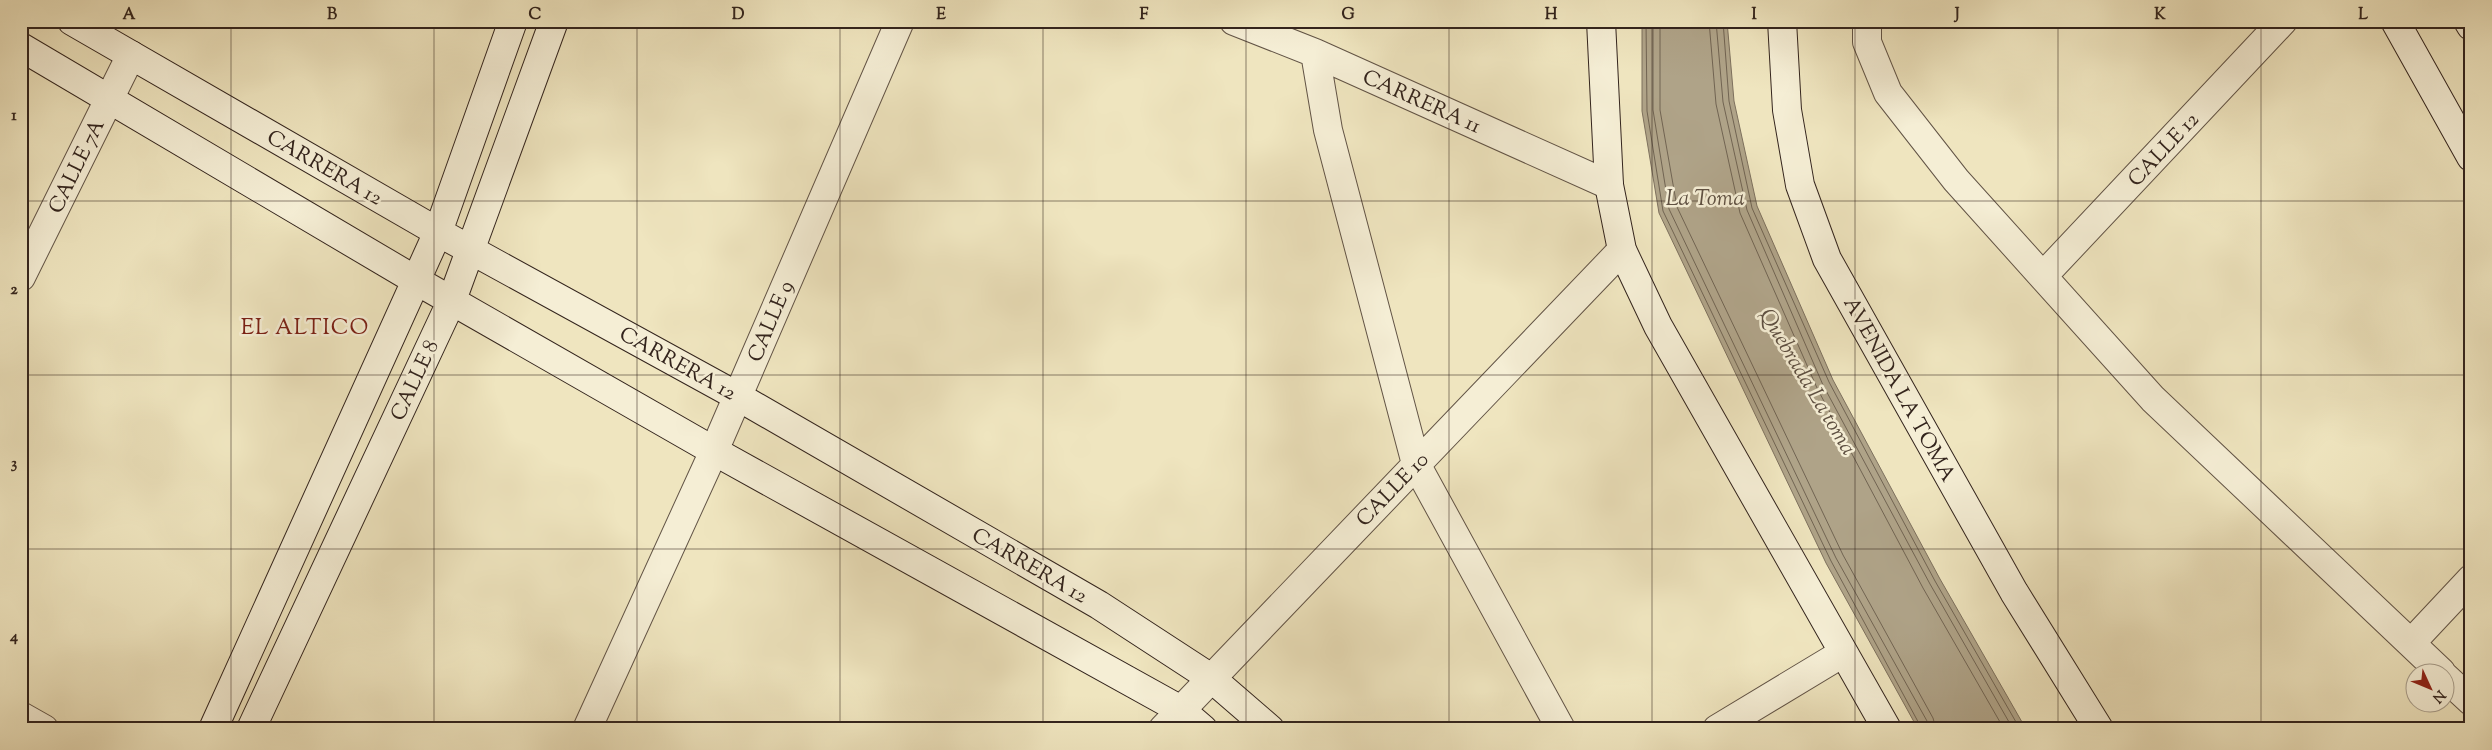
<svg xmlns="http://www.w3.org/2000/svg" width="2492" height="750" viewBox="0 0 2492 750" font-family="'Sorts Mill Goudy',serif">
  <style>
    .water { fill: #afa388; stroke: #7d705d }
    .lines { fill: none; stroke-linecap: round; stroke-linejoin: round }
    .shore { stroke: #716452; stroke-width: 1 }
    .minor-casing { stroke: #625446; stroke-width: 30 }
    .secondary-casing { stroke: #33241d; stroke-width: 30 }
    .minor { stroke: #f5eed5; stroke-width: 28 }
    .secondary { stroke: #f5eed5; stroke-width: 28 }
    .grid { fill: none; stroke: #33241d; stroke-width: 1; stroke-opacity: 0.55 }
    .labels { text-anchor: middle; stroke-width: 5; stroke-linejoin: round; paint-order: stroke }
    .street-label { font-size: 21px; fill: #33241d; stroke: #f5eed5 }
    .water-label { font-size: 22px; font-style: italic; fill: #5e5042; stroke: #f5eed5 }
    .neighbourhood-label { font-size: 22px; letter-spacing: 1px; fill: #7a1f14; stroke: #f5eed5 }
    .neatline { fill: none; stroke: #33241d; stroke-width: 2 }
    .grid-label { font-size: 16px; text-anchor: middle; font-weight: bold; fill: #33241d }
  </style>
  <rect width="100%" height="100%" fill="#efe5bf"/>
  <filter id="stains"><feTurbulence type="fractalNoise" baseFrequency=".004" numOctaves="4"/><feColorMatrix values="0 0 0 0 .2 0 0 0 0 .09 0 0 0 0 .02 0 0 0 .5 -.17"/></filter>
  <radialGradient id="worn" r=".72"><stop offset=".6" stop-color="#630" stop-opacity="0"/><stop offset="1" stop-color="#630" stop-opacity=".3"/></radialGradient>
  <path class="water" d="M1642 21H1727L1734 101 1757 206 1833 380 1940 579 2026 729H1918L1826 563 1659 213 1642 111Z"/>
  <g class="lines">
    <path class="shore" d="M1646 21 1647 111 1663 211 1831 561 1922 729
      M1653 21V110L1669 209 1836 558 1927 721 1928 729
      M1660 21V110L1677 207 1843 555 1933 718 1936 729
      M1709 21 1716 104 1740 213 1817 388 1923 588 2004 729
      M1716 21 1723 102 1747 210 1823 385 1930 584 2013 729
      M1723 21 1729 101 1752 208 1829 382 1935 581 2020 729"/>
    <g class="minor-casing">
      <path id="minor" d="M1234 21 1315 53 1609 185
        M1867 21V42L1888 93 1956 180 2153 399 2441 672
        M1315 53 1328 130 1416 464 1561 729
        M2043 276 2283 21
        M21 277 131 55
        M2411 643 2471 579
        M2444 676 2471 701
        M21 716 44 729
        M587 729 714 451 900 21
        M1163 729 1622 250
        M1717 729 1843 653"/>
    </g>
    <g class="secondary-casing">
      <path id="secondary" d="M72 21 438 232 737 396 1099 605 1211 678 1270 729
        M1601 21 1609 185 1622 250 1658 326 1887 729
        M1782 21 1787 110 1800 185 1827 259 2014 592 2099 729
        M2395 21 2471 157
        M2468 21 2471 26
        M21 47 417 281 714 451 1181 710 1203 729
        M213 729 438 232 513 21
        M251 729 452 300 554 21"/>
    </g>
    <use href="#minor" class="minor"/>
    <use href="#secondary" class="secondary"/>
  </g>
  <path class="grid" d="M231 21V729M434 21V729M637 21V729M840 21V729M1043 21V729M1246 21V729M1449 21V729M1652 21V729M1855 21V729M2058 21V729M2261 21V729M21 201H2471M21 375H2471M21 549H2471"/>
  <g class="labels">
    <g class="street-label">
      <text transform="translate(1422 101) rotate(24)" y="7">CARRERA 11</text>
      <text transform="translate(2163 149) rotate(-47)" y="7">CALLE 12</text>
      <text transform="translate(76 166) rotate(-64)" y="7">CALLE 7A</text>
      <text transform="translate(325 167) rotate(30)" y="7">CARRERA 12</text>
      <text transform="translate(770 321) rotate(-67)" y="7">CALLE 9</text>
      <text transform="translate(678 363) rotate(29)" y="7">CARRERA 12</text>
      <text transform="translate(414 380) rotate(-65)" y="7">CALLE 8</text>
      <text transform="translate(1900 389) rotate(61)" y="7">AVENIDA LA TOMA</text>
      <text transform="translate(1392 489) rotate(-46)" y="7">CALLE 10</text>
      <text transform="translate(1030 565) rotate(30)" y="7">CARRERA 12</text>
    </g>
    <g class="water-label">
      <text x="1705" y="205">La Toma</text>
      <text transform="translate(1809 381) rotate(59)" y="8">Quebrada La toma</text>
    </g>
    <g class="neighbourhood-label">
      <text x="305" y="334">EL ALTICO</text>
    </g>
  </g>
  <rect width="2492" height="750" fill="none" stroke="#efe5bf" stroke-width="55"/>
  <g transform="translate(2430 688) rotate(134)"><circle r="24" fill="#f5eed5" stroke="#a79d8b"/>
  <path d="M0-4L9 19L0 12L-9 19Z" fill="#8f2418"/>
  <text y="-8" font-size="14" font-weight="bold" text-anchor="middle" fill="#33241d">N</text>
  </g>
  <rect x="28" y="28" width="2436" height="694" class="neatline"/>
  <g class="grid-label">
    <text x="129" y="19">A</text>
    <text x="332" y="19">B</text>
    <text x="535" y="19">C</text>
    <text x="738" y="19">D</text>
    <text x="941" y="19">E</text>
    <text x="1144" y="19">F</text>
    <text x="1348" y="19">G</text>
    <text x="1551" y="19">H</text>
    <text x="1754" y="19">I</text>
    <text x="1957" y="19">J</text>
    <text x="2160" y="19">K</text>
    <text x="2363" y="19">L</text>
    <text x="14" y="120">1</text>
    <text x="14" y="294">2</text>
    <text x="14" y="468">3</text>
    <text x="14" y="641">4</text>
  </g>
  <rect width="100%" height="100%" filter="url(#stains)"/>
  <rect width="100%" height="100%" fill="url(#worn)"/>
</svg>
